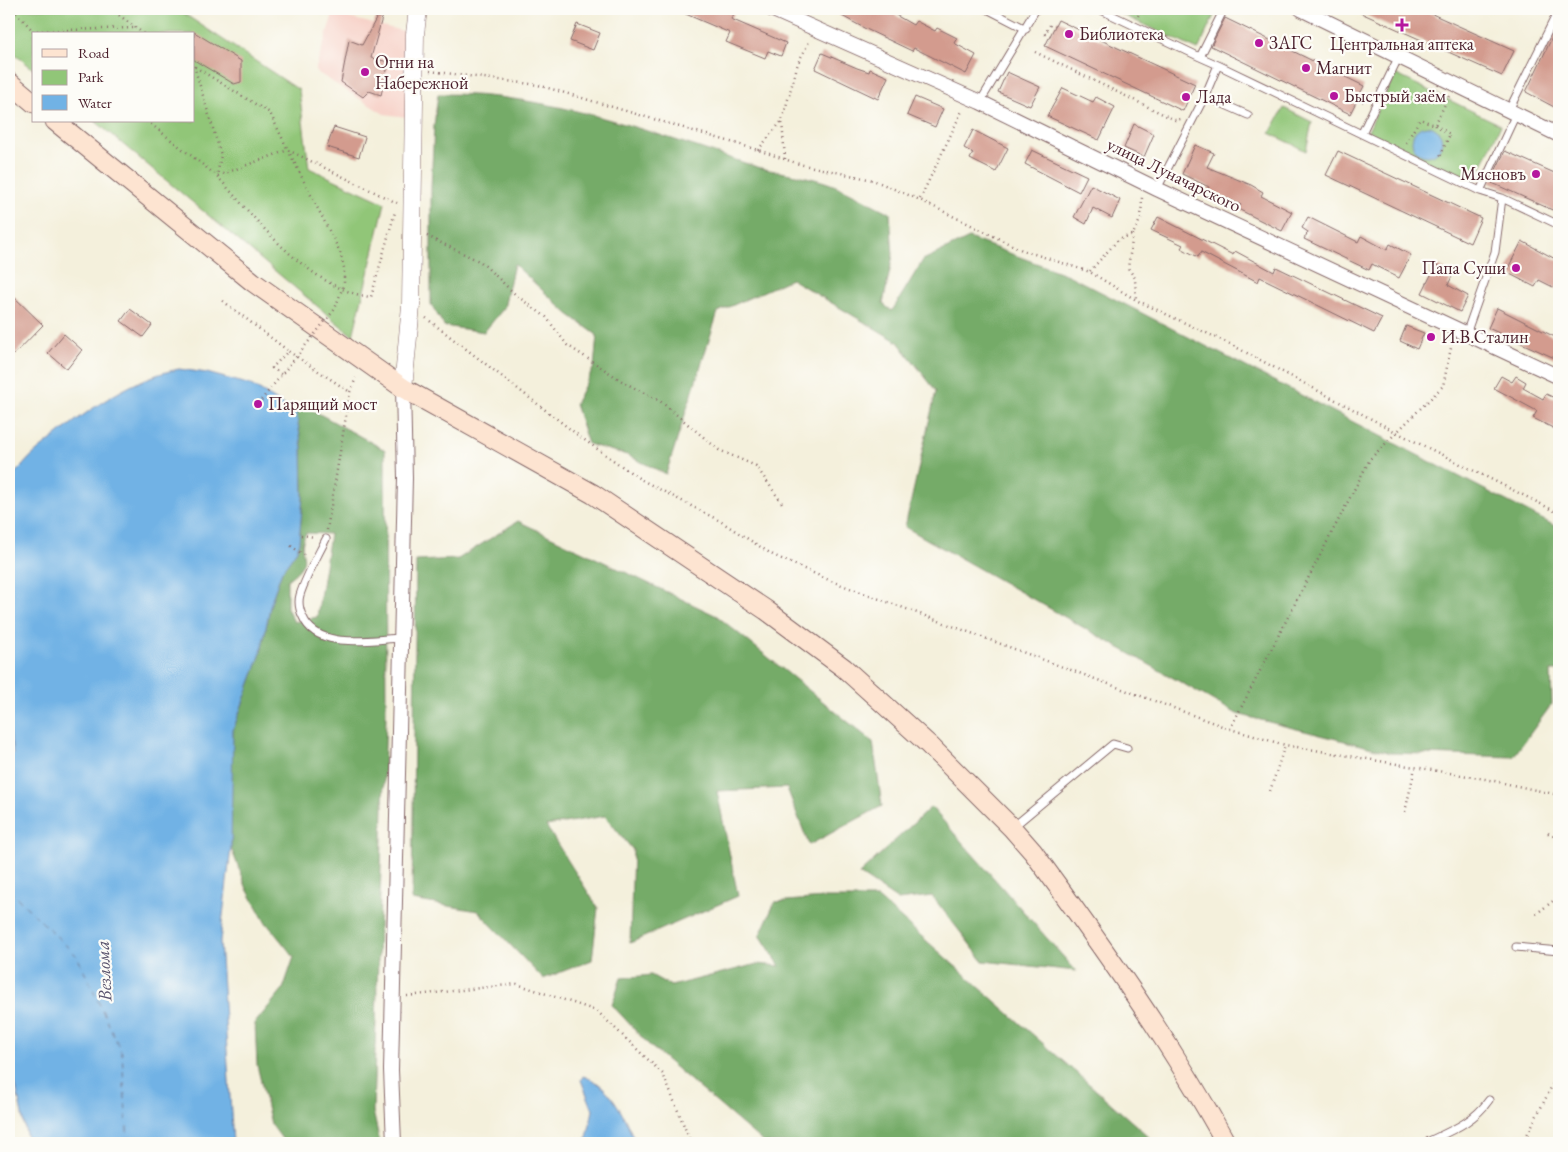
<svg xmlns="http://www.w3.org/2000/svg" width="1568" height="1152" viewBox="0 0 1568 1152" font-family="'EB Garamond',serif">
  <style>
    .built { fill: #f7d1c8 }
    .green { fill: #91c678; stroke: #6e7252 }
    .forest { fill: #74ab68; stroke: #5f654a; fill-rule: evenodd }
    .water { fill: #71b2e5; stroke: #5e6888 }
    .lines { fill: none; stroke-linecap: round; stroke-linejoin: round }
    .ferry { stroke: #58526c; stroke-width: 1; stroke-dasharray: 6 5; stroke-linecap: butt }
    .building { fill: #d39b8e }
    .service-casing { stroke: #866869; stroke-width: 9 }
    .minor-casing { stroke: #866869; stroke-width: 16 }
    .tertiary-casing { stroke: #866869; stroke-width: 19 }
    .secondary-casing { stroke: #866869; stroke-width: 21 }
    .path { stroke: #866869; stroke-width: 2.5; stroke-dasharray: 1 4; stroke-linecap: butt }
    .service { stroke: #fff; stroke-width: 7 }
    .minor { stroke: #fff; stroke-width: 14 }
    .tertiary { stroke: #fff; stroke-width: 18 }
    .secondary { stroke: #fde4d1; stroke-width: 19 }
    .path-bridge { stroke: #866869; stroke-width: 2.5; stroke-dasharray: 1 4; stroke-linecap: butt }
    .poi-dot { fill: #b5179e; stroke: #fdfcf7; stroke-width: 2 }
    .labels { text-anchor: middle; stroke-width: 4.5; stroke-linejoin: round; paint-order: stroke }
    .poi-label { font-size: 18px; fill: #4a1f2b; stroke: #fdfcf7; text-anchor: start }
    .street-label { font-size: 18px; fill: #4a1f2b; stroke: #fdfcf7 }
    .water-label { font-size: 19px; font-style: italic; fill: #58526c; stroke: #fdfcf7 }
  </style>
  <rect width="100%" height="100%" fill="#fdfcf7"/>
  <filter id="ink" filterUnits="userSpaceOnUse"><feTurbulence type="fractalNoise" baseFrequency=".02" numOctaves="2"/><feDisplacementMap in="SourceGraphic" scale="10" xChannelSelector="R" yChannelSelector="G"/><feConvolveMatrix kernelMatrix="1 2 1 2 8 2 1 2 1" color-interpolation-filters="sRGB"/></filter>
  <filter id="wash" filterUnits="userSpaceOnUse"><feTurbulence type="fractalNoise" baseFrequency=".0096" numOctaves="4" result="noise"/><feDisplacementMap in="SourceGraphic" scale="20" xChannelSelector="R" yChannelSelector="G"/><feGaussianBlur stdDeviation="1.12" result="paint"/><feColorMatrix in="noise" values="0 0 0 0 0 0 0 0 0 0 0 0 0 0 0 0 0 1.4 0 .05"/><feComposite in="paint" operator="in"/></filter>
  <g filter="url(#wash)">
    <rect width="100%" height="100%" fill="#f4f0dc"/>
    <path class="built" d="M333 14 415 34 414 118 384 114 315 71Z"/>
    <path class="green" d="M9 9H177L299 90 309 168 385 203 353 336 95 121H194V34H34V70L9 49Z
      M1123 9H1217L1198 50 1121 14Z
      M1395 74 1501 125 1473 184 1367 133Z
      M1284 108 1312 122 1306 151 1270 133Z"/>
    <path class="forest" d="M438 94C551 93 646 131 751 165 775 173 801 174 825 182 847 189 869 203 890 213L893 255 883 304 892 311 923 260 969 238 1068 275 1559 528V671H1551L1552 704 1513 757 1392 753 1237 714 905 527 936 391 898 342 791 279 718 312 666 474 627 455 588 444 575 404 594 367 597 335 568 314 514 264 504 308 484 332 444 326 431 304V188L434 126Z
      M305 406 385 450 386 717 373 1111 380 1143H285L271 1124 257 1065 255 1023 283 989 294 957 264 920 247 889 231 848V786L233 730 261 653 271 602 282 571 297 550 299 542 303 497 302 447 296 412ZM306 533 330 534 317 617 294 622 287 608V580C318 557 294 557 306 533Z
      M518 521 717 616 873 742 882 806 809 845 787 788 717 791 738 896 630 943 633 850 605 816 546 826 598 908 592 960 543 979 478 911 412 900 416 561 458 559Z
      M931 807 1076 971 983 961 932 896 898 900 859 874Z
      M823 898H878L1156 1143H764L649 1045 612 1005 621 978 651 975 671 986 757 964 780 966 760 935 775 902Z"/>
    <path class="water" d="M1412 141a15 15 0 1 1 30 0a15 15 0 1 1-30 0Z
      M179 369 207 373 251 385 296 412 302 447 303 497 299 542 297 550 282 571 271 602 261 653 233 730 231 848 220 941 233 1143H28L9 1054V757L13 754 9 726V478C19 471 27 459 37 451 78 418 126 379 179 369Z
      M583 1076C613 1085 624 1118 636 1143H586L593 1110 581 1080Z"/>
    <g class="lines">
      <path class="ferry" d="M9 890 77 956 122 1053 128 1143"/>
    </g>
    <g id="blocks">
      <path class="building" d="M674 9H723L734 14 731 19 786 43 781 56 768 51 765 58 726 42 730 33Z
        M829 9H885L913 25 916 21 935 31 937 28 957 38 954 43 976 55 966 74 914 48 912 51 866 29Z
        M1352 9H1421L1514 51 1502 76Z
        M377 17 382 18 371 58 389 62 381 95 369 91 363 97 341 82 349 40 362 45Z
        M1225 18 1364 86 1350 114 1211 46Z
        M1058 20 1195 84 1183 111 1045 46Z
        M1559 23V101L1556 108 1526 92Z
        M577 24 600 33 593 50 570 41Z
        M194 32 241 61V82L234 84 194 60Z
        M822 53 857 68 869 72 870 69 888 77 878 99 815 69Z
        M1007 72 1040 87 1030 106 998 92Z
        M1063 88 1093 102 1096 97 1115 107 1099 140 1047 116Z
        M915 97 943 109 935 127 907 115Z
        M1134 124 1154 134 1144 157 1124 148Z
        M334 127 365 137 359 157 327 147Z
        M973 130 1008 148 996 172 970 159 973 153 964 148Z
        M1195 145 1214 153 1207 167 1251 185 1263 192 1261 196 1292 212 1282 231 1238 209 1241 205 1208 190 1209 187 1182 174Z
        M1032 150 1087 176 1079 192 1025 164Z
        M1338 151 1481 218 1470 243 1326 175Z
        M1505 151 1559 175V213L1490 182Z
        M1091 185 1120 200 1112 218 1093 208 1086 224 1074 217Z
        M1158 217 1233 255 1235 251 1274 272 1276 267 1382 318 1374 333 1260 277 1258 282 1201 252 1198 257 1181 248 1183 245 1151 230Z
        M1308 217 1358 242 1361 236 1387 250 1390 244 1411 255 1399 278 1372 264 1369 270 1304 239 1308 232 1302 228Z
        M1522 241 1559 261V290L1539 280 1535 287 1506 272Z
        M1436 265 1453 274 1448 285 1468 296 1460 312 1422 293Z
        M9 292 43 325 9 360Z
        M1497 308 1559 339V360L1488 328Z
        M130 309 152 325 143 337 121 321Z
        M1406 326 1424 333 1417 349 1400 341Z
        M64 334 82 350 67 369 48 353Z
        M1501 376 1512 382 1516 376 1526 382 1523 388 1543 399 1546 394 1559 400V431L1533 418 1537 411 1494 388Z"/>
    </g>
  </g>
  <g filter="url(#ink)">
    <use href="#blocks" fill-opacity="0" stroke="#866869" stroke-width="1"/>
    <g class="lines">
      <g class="service-casing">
        <path id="service" d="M987 9 1026 29
          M1099 9 1200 57
          M1218 65 1480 191
          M1205 96 1218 65 1200 57 1224 9
          M980 102 1036 9
          M1509 110 1559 9
          M1516 114 1480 191 1502 198 1559 225
          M1362 133 1399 56
          M1157 189 1205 96 1248 115
          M1466 334 1495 252 1502 198
          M326 539C317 557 306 576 300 595 298 602 300 611 303 617 317 651 372 639 401 638
          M1013 827 1113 744 1127 748
          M1516 947 1559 951
          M1425 1143C1450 1131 1473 1123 1489 1100"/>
      </g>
      <g class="minor-casing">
        <path id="minor" d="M771 9 980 102 1157 189 1559 377
          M1301 9 1559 135
          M394 1143 391 1070 405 478 403 388"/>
      </g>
      <g class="tertiary-casing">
        <path id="tertiary" d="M403 388 411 306 415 34 418 9"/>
      </g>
      <g class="secondary-casing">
        <path id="secondary" d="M9 82 34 103
          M55 121 253 282 403 388 593 494 766 610 844 668 929 745 1012 828 1033 852C1102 946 1170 1041 1226 1143"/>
      </g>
      <path class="path" d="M13 9 36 34
        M111 9 144 34
        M1138 16 1142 9
        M1050 25 1045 34 1050 36
        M32 31 134 28
        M1035 52 1175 120 1181 119
        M194 66 221 155 217 176C256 219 310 290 371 297L395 212
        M195 67 270 113 288 150
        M430 71 538 85 758 150 799 164 873 180 920 200 1022 250 1090 272 1136 300 1230 344 1396 432 1559 513
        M1358 99 1364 102
        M147 121 217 176 288 150 397 203
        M1435 125 1450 134 1439 159
        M1406 143 1420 119 1435 125 1449 96
        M758 150 781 122
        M785 159 782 121 798 63 810 40
        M920 199 963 109
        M1133 234 1128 268 1135 278 1136 300
        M427 236 481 262 517 296 546 317 567 345 625 383 660 401 719 450 756 466 782 503
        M1090 271 1118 240 1133 234 1141 218 1142 197
        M223 301 287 350
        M426 318 579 436 640 479 720 521 773 555 831 581 1230 729 1285 745 1485 779 1559 795
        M281 374 272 368 288 351 350 392
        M327 530 350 392 356 378
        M301 535 315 537
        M291 546 304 555
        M1230 729 1370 459 1443 386 1452 343
        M1270 791 1285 745
        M1405 812 1415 768
        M1548 833 1559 840
        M1536 914 1557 898 1559 884
        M407 996 517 984 597 1011 663 1074 691 1143
        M1523 1143 1559 1072"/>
      <use href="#service" class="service"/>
      <use href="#minor" class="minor"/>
      <use href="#tertiary" class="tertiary"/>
      <use href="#secondary" class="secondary"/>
      <path class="path-bridge" d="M258 404 335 309 344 283V268L340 252 288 150"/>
    </g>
  </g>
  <g class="poi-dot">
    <path d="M1399.5 17.5h5v5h5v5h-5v5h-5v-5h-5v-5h5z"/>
    <circle cx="1069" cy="34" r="5"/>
    <circle cx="1259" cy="43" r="5"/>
    <circle cx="1306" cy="68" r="5"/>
    <circle cx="365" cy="72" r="5"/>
    <circle cx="1334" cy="96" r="5"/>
    <circle cx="1186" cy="97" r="5"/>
    <circle cx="1536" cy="174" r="5"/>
    <circle cx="1516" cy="268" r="5"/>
    <circle cx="1431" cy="337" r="5"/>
    <circle cx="258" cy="404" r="5"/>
  </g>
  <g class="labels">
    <g class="poi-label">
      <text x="1079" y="40">Библиотека</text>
      <text x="1269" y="49">ЗАГС</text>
      <text x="1402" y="50" text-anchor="middle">Центральная аптека</text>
      <text x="375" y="68">Огни на<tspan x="375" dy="21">Набережной</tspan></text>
      <text x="1316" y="74">Магнит</text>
      <text x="1344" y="102">Быстрый заём</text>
      <text x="1196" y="103">Лада</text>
      <text x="1526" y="180" text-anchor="end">Мясновъ</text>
      <text x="1506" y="274" text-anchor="end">Папа Суши</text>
      <text x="1441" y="343">И.В.Сталин</text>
      <text x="268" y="410">Парящий мост</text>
    </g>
    <g class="street-label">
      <text transform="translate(1174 175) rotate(26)" y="6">улица Луначарского</text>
    </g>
    <g class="water-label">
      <text transform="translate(103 971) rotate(-93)" y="7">Везлома</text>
    </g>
  </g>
  <rect width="1568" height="1152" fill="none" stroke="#fdfcf7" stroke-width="30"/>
  <rect x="32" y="32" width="162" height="90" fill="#fdfcf7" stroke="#b5a4a5"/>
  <rect x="42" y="49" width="25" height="8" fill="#fde4d1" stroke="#b5a4a5"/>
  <text x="78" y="58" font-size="15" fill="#4a1f2b">Road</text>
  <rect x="42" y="70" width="25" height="15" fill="#91c678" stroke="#b5a4a5"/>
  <text x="78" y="82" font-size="15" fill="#4a1f2b">Park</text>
  <rect x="42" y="95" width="25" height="15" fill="#71b2e5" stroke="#b5a4a5"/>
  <text x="78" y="108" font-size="15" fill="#4a1f2b">Water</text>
</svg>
